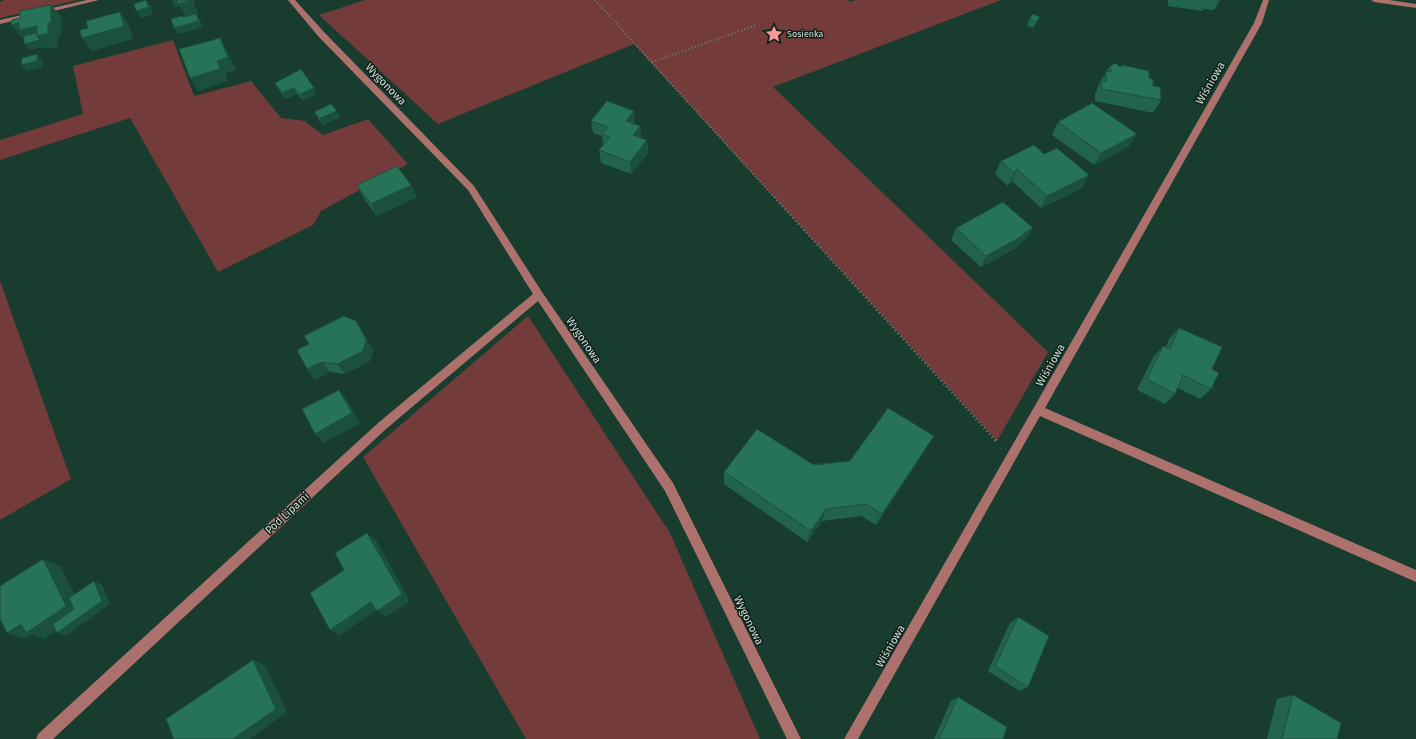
<svg xmlns="http://www.w3.org/2000/svg" width="1416" height="739" viewBox="0 0 1416 739" font-family="'Fira Sans',sans-serif">
  <style>
    .green { fill: #733b39 }
    .lines { fill: none; stroke-linecap: round; stroke-linejoin: round }
    .path-far2 { stroke: #678579; stroke-width: 2; stroke-dasharray: 1 2.5; stroke-linecap: butt }
    .path-far1 { stroke: #678579; stroke-width: 2.5; stroke-dasharray: 1 3; stroke-linecap: butt }
    .path { stroke: #678579; stroke-width: 3; stroke-dasharray: 1 3.5; stroke-linecap: butt }
    .minor { fill: #ac716d; fill-rule: evenodd }
    .wall { fill: #22634b }
    .shaded-wall { fill: #1b503d }
    .building { fill: #277357; stroke: #1b503d }
    .labels { text-anchor: middle; stroke-width: 3; stroke-linejoin: round; paint-order: stroke }
    .far-poi-label { font-size: 9px; fill: #cbdfd6; stroke: #11201a; text-anchor: start }
    .street-label { font-size: 11px; fill: #cbdfd6; stroke: #11201a }
  </style>
  <rect width="100%" height="100%" fill="#183d2f"/>
  <path class="green" d="M4 0H78L0 18V2Z
    M365 0H848L850 2 856 0H1001L773 87 1048 352 997 441 634 44 438 124 319 15Z
    M173 40 194 96 251 81 281 118 305 121 323 135 368 119 408 164 321 211 313 225 218 272 130 118 0 160V140L83 114 73 66Z
    M0 281 71 479 0 520Z
    M528 316 670 533 760 739H526L363 457Z"/>
  <g class="lines">
    <path class="path-far2" d="M595 0 775 198
      M652 62 757 25"/>
    <path class="path-far1" d="M774 197 996 441"/>
    <path class="path" d="M995 440 997 442"/>
    <path class="minor" d="M87 0H99L0 24V20Z
      M288 0H295L324 32 474 186 542 292 673 483 801 739H787L665 491 538 301 386 429 53 739H36L38 734 378 423 533 294 468 190 318 36Z
      M1263 0H1269L1262 23 1045 408 1416 570V582L1040 416 858 739H844L1254 23Z
      M1371 0H1389L1416 4V8L1374 2Z"/>
  </g>
  <path class="wall" d="M1168 0H1220L1214 10 1204 9 1202 11 1168 6Z
    M1033 14 1037 23 1033 28 1027 26 1029 19Z
    M1122 65 1149 78 1161 100 1153 113 1095 101V94L1099 85V84L1109 67 1122 66Z
    M275 83 317 94 303 100 297 94 286 99 278 89Z
    M337 111 340 117 323 125 318 118 314 112Z
    M591 121 635 123 634 124 641 138 647 140 648 153 631 174 601 163 599 150 603 145 602 136 593 133Z
    M1058 122 1137 134 1129 146 1094 165 1052 135Z
    M1044 154 1089 175 1082 188 1041 208 1012 181 1008 186 995 174 1001 161Z
    M357 185H411L417 197 377 216 363 197Z
    M956 228H1033L1026 239 1020 243 1018 247 981 267 951 240Z
    M356 321 373 350 370 361 345 374 330 372 315 380 307 369Z
    M1179 328 1212 369 1211 389 1200 399 1178 388 1175 394 1165 404 1137 390 1154 356 1163 346 1166 347 1169 339Z
    M926 449 876 525 861 516 822 521 807 542 724 484V472L850 461Z
    M1018 617 1028 687 1019 691 988 671 1010 623Z
    M1293 695 1337 739H1267L1277 699Z
    M958 697 1003 739H934L951 701Z"/>
  <path class="shaded-wall" d="M146 0 151 7 153 14 141 18 136 11Z
    M171 0H197L193 1 198 13 196 14 200 20 203 27 178 34 174 28 186 17 179 6 175 7Z
    M51 5 61 17V36H58V47L47 49 45 47 29 50 24 44 25 37 22 38 11 25 19 23Z
    M120 12 129 25 133 39 92 51 82 38Z
    M1040 17 1037 23 1033 28 1036 22Z
    M220 38 227 51 236 70 225 73 228 81 198 91 190 78 217 61Z
    M37 54 42 60 43 67 27 71 21 65Z
    M294 88 297 94 286 99 282 93Z
    M314 88 317 94 303 100 300 94Z
    M337 111 340 117 323 125 320 118Z
    M634 111 635 123 627 133 626 121Z
    M640 126 642 138 633 135Z
    M1137 134 1129 146 1094 165 1101 153Z
    M647 140 648 153 631 174 630 162Z
    M1017 169 1012 181 1008 186 1014 173Z
    M1089 175 1082 188 1041 208 1047 196Z
    M411 185 417 197 377 216 371 204Z
    M1033 228 1026 239 1020 243 1018 247 981 267 986 256Z
    M356 321 373 350 370 361 345 374 337 364Z
    M322 362 330 372 315 380 307 369Z
    M339 390 347 400 360 423 324 443 315 434Z
    M934 436 926 449 876 525 882 514Z
    M826 509 822 521 807 542 811 531Z
    M367 533 376 540 410 601 386 617 377 611Z
    M43 559 60 566 83 612 44 639 31 635 25 639 7 633 21 624Z
    M94 581 102 585 110 604 66 636 57 633 102 601Z
    M371 602 380 608 339 636 330 630Z
    M253 660 265 665 287 712 250 739H233Z"/>
  <path class="building" d="M146 0 149 7 136 11 134 4Z
    M176 0H191L178 4Z
    M51 5V23H48V34L37 36V26L19 30V23L11 25 12 20 20 18V11Z
    M120 12 124 26 82 38 80 30 88 28 86 21Z
    M196 14 199 21 174 28 171 19 181 16 182 17Z
    M1033 14 1040 17 1036 22 1029 19Z
    M37 33V36L40 40 24 44V36Z
    M220 38 228 57 217 61 220 69 190 78 179 49Z
    M37 54V61L21 65 22 58Z
    M1115 63 1119 66 1122 67V65L1149 71V78L1153 79V86L1160 87 1161 100 1102 89 1101 81 1106 82V71L1111 72V69L1109 67Z
    M301 69 314 88 300 94 294 88 282 93 275 83Z
    M607 101 634 111 626 121 640 126 633 135 647 140 630 162 599 150 610 137 602 134 608 127 591 121Z
    M1092 103 1137 134 1101 153 1058 122Z
    M331 104 337 111 320 118 314 112Z
    M1034 145 1044 154 1057 148 1089 175 1047 196 1017 169 1014 173 1001 161Z
    M397 166 411 185 371 204 357 185Z
    M1003 202 1033 228 1023 234 1024 235 986 256 956 228Z
    M344 316 356 321 366 339 363 351 337 364 322 362 307 369 297 350 309 344 304 336Z
    M1179 328 1222 347 1212 369 1219 373 1211 389 1183 375 1175 394 1147 379 1163 346 1170 349Z
    M339 390 352 413 315 434 302 409Z
    M888 408 934 436 882 514 866 504 826 509 811 531 724 472 757 429 814 465 850 461Z
    M367 533 402 594 377 611 371 602 330 630 310 593 344 570 335 553Z
    M43 559 66 606 26 633 21 624 7 633 0 619V586Z
    M94 581 102 601 57 633 53 624 74 609 69 598Z
    M1018 617 1049 636 1028 687 995 666Z
    M253 660 276 709 233 739H174L166 719Z
    M1293 695 1341 723 1337 739H1282Z
    M958 697 1007 727 1003 739H939Z"/>
  <defs>
    <g id="sight-bare" transform="scale(1.38)"><path d="M0-6L1.8-2.2L6-1.7L2.9 1.2L3.7 5.4L0 3.3L-3.7 5.4L-2.9 1.2L-6-1.7L-1.8-2.2Z" fill="#f59b97" stroke="#11201a" stroke-width="2.5" paint-order="stroke"/></g>
  </defs>
  <g fill-rule="evenodd">
    <use href="#sight-bare" x="774" y="34"/>
  </g>
  <g class="labels">
    <g class="far-poi-label">
      <text x="787" y="37">Sosienka</text>
    </g>
    <g class="street-label">
      <text transform="translate(1210 83) rotate(-60)" y="4">Wiśniowa</text>
      <text transform="translate(386 84) rotate(46)" y="4">Wygonowa</text>
      <text transform="translate(584 340) rotate(56)" y="4">Wygonowa</text>
      <text transform="translate(1050 365) rotate(-60)" y="4">Wiśniowa</text>
      <text transform="translate(287 513) rotate(-43)" y="4">Pod Lipami</text>
      <text transform="translate(749 620) rotate(64)" y="4">Wygonowa</text>
      <text transform="translate(890 646) rotate(-60)" y="4">Wiśniowa</text>
    </g>
  </g>
</svg>
